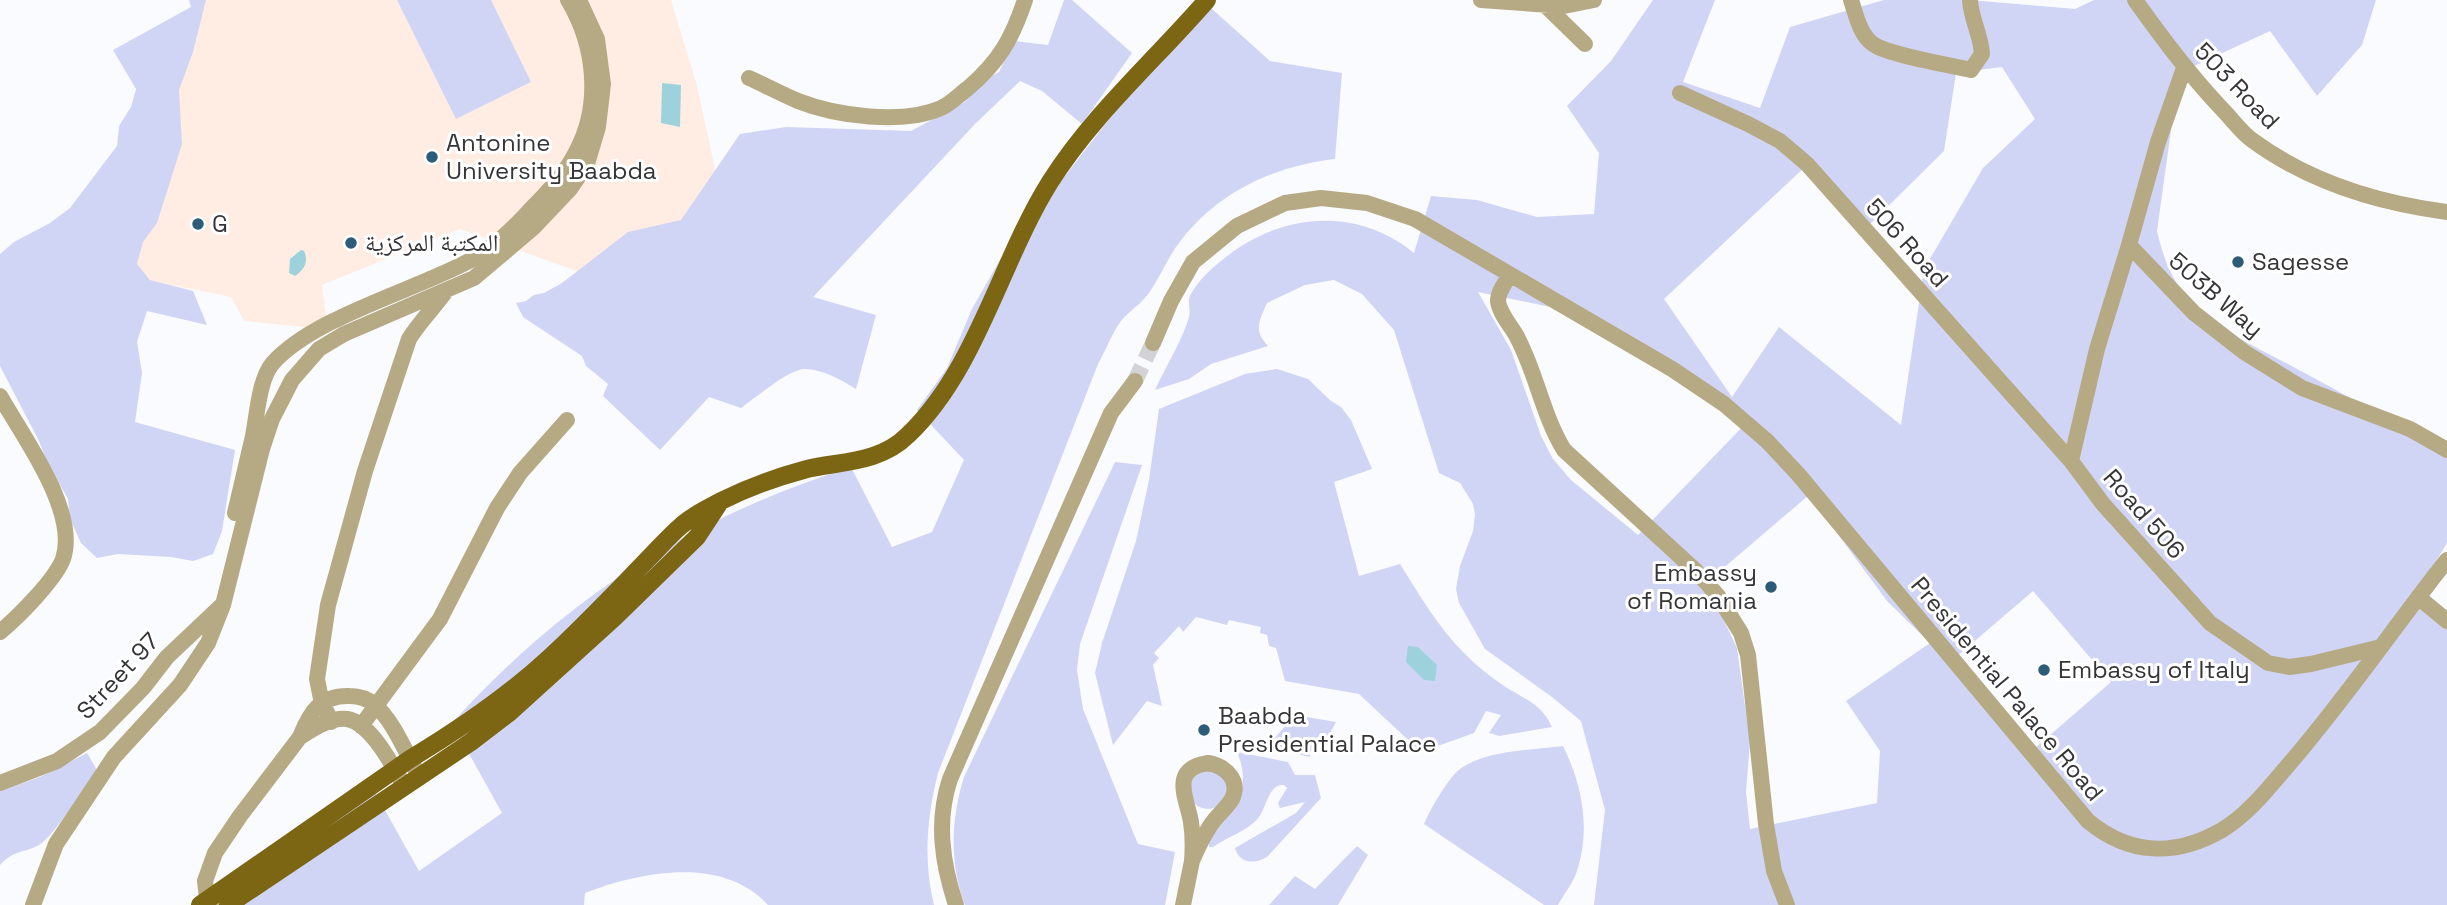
<svg xmlns="http://www.w3.org/2000/svg" width="2447" height="905" viewBox="0 0 2447 905" font-family="'Space Grotesk','Noto Naskh Arabic',sans-serif">
  <style>
    .education { fill: #ffede3 }
    .green { fill: #d1d5f5; fill-rule: evenodd }
    .water { fill: #9dd2dd }
    .lines { fill: none; stroke-linecap: round; stroke-linejoin: round }
    .minor-tunnel { stroke: #d3d3d6; stroke-width: 16; stroke-dasharray: 16 8; stroke-linecap: butt }
    .minor { stroke: #b6aa85; stroke-width: 16 }
    .major { stroke: #7d6613; stroke-width: 18 }
    .poi-dot { fill: #2c5c7a; stroke: #fff; stroke-width: 2.5 }
    .labels { text-anchor: middle; stroke-width: 6; stroke-linejoin: round; paint-order: stroke }
    .street-label { font-size: 24px; fill: #353538; stroke: #fff }
    .poi-label { font-size: 24px; fill: #353538; stroke: #fff; text-anchor: start }
  </style>
  <rect width="100%" height="100%" fill="#fafbfe"/>
  <path class="education" d="M204 0H671L696 82 719 187 662 242 604 281 460 229 322 285 326 316 313 328 244 321 231 297 114 273Z"/>
  <path class="green" d="M189 0H206L193 52 179 90 182 144 157 223 143 242 137 264 150 280 193 291 207 325 147 311 137 342 142 373 135 422 235 450 222 531 213 554 193 561 171 557 118 554 97 558 81 543 70 519 68 499 47 462 39 441 0 366V254L14 242 50 223 70 208 117 146 119 126 131 107 136 89 113 50 191 7Z
    M397 0H491L531 82 456 119Z
    M1064 0H1072L1132 53 1082 124 1042 91 1020 81 975 124 813 297 876 315 856 389C842 380 820 368 803 369 787 371 755 398 741 408L709 397 660 450 603 396 608 384 586 366 582 356 523 317 516 303 526 301 534 295 544 293 562 283 628 232 681 220 740 134 786 127 911 131 965 102 986 79 999 72 1014 41 1048 45Z
    M1202 0 1270 61 1342 73 1335 159C1275 166 1220 191 1182 239 1169 255 1162 273 1151 290 1144 302 1130 310 1121 321 1112 333 1106 350 1098 364L938 773C927 816 923 862 934 905H768C722 855 640 872 585 893L584 905H191L372 787 419 871 502 813 452 723C567 597 689 519 851 467L892 547 932 532 964 460 917 410 947 368 972 309 1001 258Z
    M1653 0H1715L1683 82 1760 108 1790 27 1884 0H1970L2075 9 2094 0H2376L2362 45 2317 96 2270 31 2179 73 2157 231C2163 257 2172 282 2191 302 2220 332 2263 350 2299 370 2350 397 2399 425 2447 456V543L2415 596 2447 624V905H1594L1605 810 1581 721 1552 697 1485 649 1459 603 1456 589 1460 566 1473 531 1475 514 1473 504 1460 483 1439 473 1394 330 1362 294 1334 280 1305 285 1267 303C1259 322 1253 330 1268 346L1211 364 1189 379 1155 390C1165 368 1183 339 1189 317 1191 310 1187 302 1190 296 1197 281 1213 267 1226 257 1283 212 1358 207 1414 253L1431 196 1477 200 1537 217 1594 214 1599 153 1567 106 1611 61ZM2002 67 2035 119 1983 168 1924 269 1901 425 1779 327 1732 397 1664 299 1806 166 1861 233 1944 151 1956 73ZM1478 292 1555 308 1748 421 1638 535 1571 480 1553 459 1541 436 1511 350ZM1809 495 1887 601 1930 643 1846 701 1880 751 1877 803 1750 829 1746 792 1750 742 1737 648 1716 604 1700 588ZM2033 591 2111 682 2027 755 1949 663Z
    M1277 369 1308 379 1331 401 1341 407 1351 420 1372 469 1334 482 1359 576 1400 564C1419 594 1438 627 1463 652 1476 665 1489 676 1504 686 1524 699 1542 704 1552 727L1499 736 1489 733 1501 715 1486 711 1474 733 1421 752 1359 694 1285 681 1276 648 1269 646 1267 635 1260 633 1261 627 1229 620 1227 625 1196 617 1183 632 1179 626 1154 653 1159 658 1153 665 1162 706 1147 701 1113 745 1095 673 1102 643 1136 541 1149 480 1159 409 1245 374Z
    M1115 462 1142 465 1080 644 1077 670 1083 709 1138 844 1175 852 1165 905H965C949 863 951 819 964 777Z
    M1295 715 1336 722 1325 743 1321 740 1310 752V757L1267 747Z
    M1563 746C1582 784 1591 829 1577 871 1573 883 1564 894 1558 905H1544L1424 824C1430 810 1448 778 1460 769 1486 750 1533 750 1563 746Z
    M1237 752 1288 762 1295 775H1315L1321 798 1267 857C1254 865 1239 863 1235 848L1296 813 1305 802 1280 808 1278 803 1287 788 1284 785C1269 783 1267 806 1259 817 1248 831 1227 837 1213 847H1209V840C1231 810 1254 792 1237 752Z
    M87 753 97 770C87 785 53 837 39 845 22 854 15 849 0 865V791L40 777Z
    M1189 790a19 19 0 1 1 38 0a19 19 0 1 1-38 0Z
    M1357 846 1368 855 1338 905H1269L1295 876 1315 889Z"/>
  <path class="water" d="M662 83 681 85 680 127 661 123Z
    M301 250 304 251C309 262 304 270 295 276L289 273 290 259Z
    M1408 646 1418 647 1437 665 1435 681 1424 680 1406 662Z"/>
  <g class="lines">
    <path class="minor-tunnel" d="M1135 381 1153 343"/>
    <path class="minor" d="M1481 0 1564 6 1594 0
      M1851 0C1856 15 1860 35 1873 44 1888 55 1950 65 1971 70L1982 54C1981 35 1971 19 1970 0
      M2135 0C2163 39 2189 74 2222 109 2232 119 2241 132 2252 140 2309 182 2378 203 2447 212
      M1545 5 1585 44
      M2184 68 2158 142 2129 245 2194 313 2244 352 2302 388 2410 429 2447 450
      M749 78C765 85 781 94 798 101 836 116 903 125 941 108 950 104 959 95 967 89 999 62 1012 39 1025 0
      M1680 93 1748 124 1780 141 1807 164 2071 461 2103 504 2210 623 2268 663 2289 667 2311 664 2381 647
      M1509 276C1505 283 1498 292 1498 301 1499 312 1510 325 1516 335 1536 371 1542 414 1564 450L1696 571 1718 596 1741 633 1748 655 1766 824 1774 871 1787 905
      M1153 343 1171 301 1193 262 1237 226 1285 203 1321 198 1367 203 1415 219 1672 369 1724 404 1767 441 1798 474 2088 821C2129 855 2175 857 2222 830 2249 814 2270 786 2290 763 2346 698 2394 627 2447 560
      M0 396C23 437 79 511 63 559 55 580 18 617 0 632
      M2071 461 2097 349 2129 245
      M235 513C241 487 247 462 253 436 257 416 259 380 272 364 312 318 413 291 469 261 493 248 512 230 530 210 547 193 565 174 576 152 602 104 595 45 568 0
      M2418 597 2447 621
      M331 722 321 699 317 679 328 605 365 471 409 339C420 321 434 308 446 291
      M361 726 440 619 497 508 520 473 567 420
      M300 737C310 712 320 695 350 696 359 696 368 699 375 705 393 721 404 749 416 770
      M1208 763C1225 766 1241 780 1232 799 1227 808 1216 816 1210 826 1203 837 1197 849 1192 861 1193 848 1193 835 1191 822 1187 798 1169 769 1208 763Z
      M0 783 57 761 100 732 143 688 167 657 221 606
      M33 905 56 844 114 757 180 685 208 643 223 605 262 449 272 419 292 380 319 349 344 334 474 278 533 228 570 189 587 164 598 127 603 84 597 39 579 0
      M213 905 207 898 205 881 215 853 240 816 300 737C313 729 331 717 347 719 371 723 393 766 404 786
      M956 905C942 863 936 821 950 779L1111 413 1135 381
      M1183 905 1192 861"/>
    <path class="major" d="M200 905 410 759C458 730 507 697 549 658 582 628 614 594 646 561 658 549 669 536 682 525 693 515 709 508 721 501 749 487 777 477 807 469 842 461 880 463 908 435 977 369 1000 262 1050 182 1093 114 1155 60 1207 0
      M228 905 471 742 509 713 615 617 697 537 718 505"/>
  </g>
  <g class="poi-dot">
    <circle cx="432" cy="157" r="7"/>
    <circle cx="198" cy="224" r="7"/>
    <circle cx="351" cy="243" r="7"/>
    <circle cx="2238" cy="262" r="7"/>
    <circle cx="1771" cy="587" r="7"/>
    <circle cx="2044" cy="670" r="7"/>
    <circle cx="1204" cy="730" r="7"/>
  </g>
  <g class="labels">
    <g class="street-label">
      <text transform="translate(2237 86) rotate(46)" y="8">503 Road</text>
      <text transform="translate(1907 243) rotate(48)" y="8">506 Road</text>
      <text transform="translate(2216 295) rotate(41)" y="8">503B Way</text>
      <text transform="translate(2144 514) rotate(49)" y="8">Road 506</text>
      <text transform="translate(118 676) rotate(-47)" y="8">Street 97</text>
      <text transform="translate(2007 689) rotate(50)" y="8">Presidential Palace Road</text>
    </g>
    <g class="poi-label">
      <text x="446" y="151">Antonine<tspan x="446" dy="28">University Baabda</tspan></text>
      <text x="212" y="232">G</text>
      <text x="365" y="251">المكتبة المركزية</text>
      <text x="2252" y="270">Sagesse</text>
      <text x="1757" y="581" text-anchor="end">Embassy<tspan x="1757" dy="28">of Romania</tspan></text>
      <text x="2058" y="678">Embassy of Italy</text>
      <text x="1218" y="724">Baabda<tspan x="1218" dy="28">Presidential Palace</tspan></text>
    </g>
  </g>
</svg>
